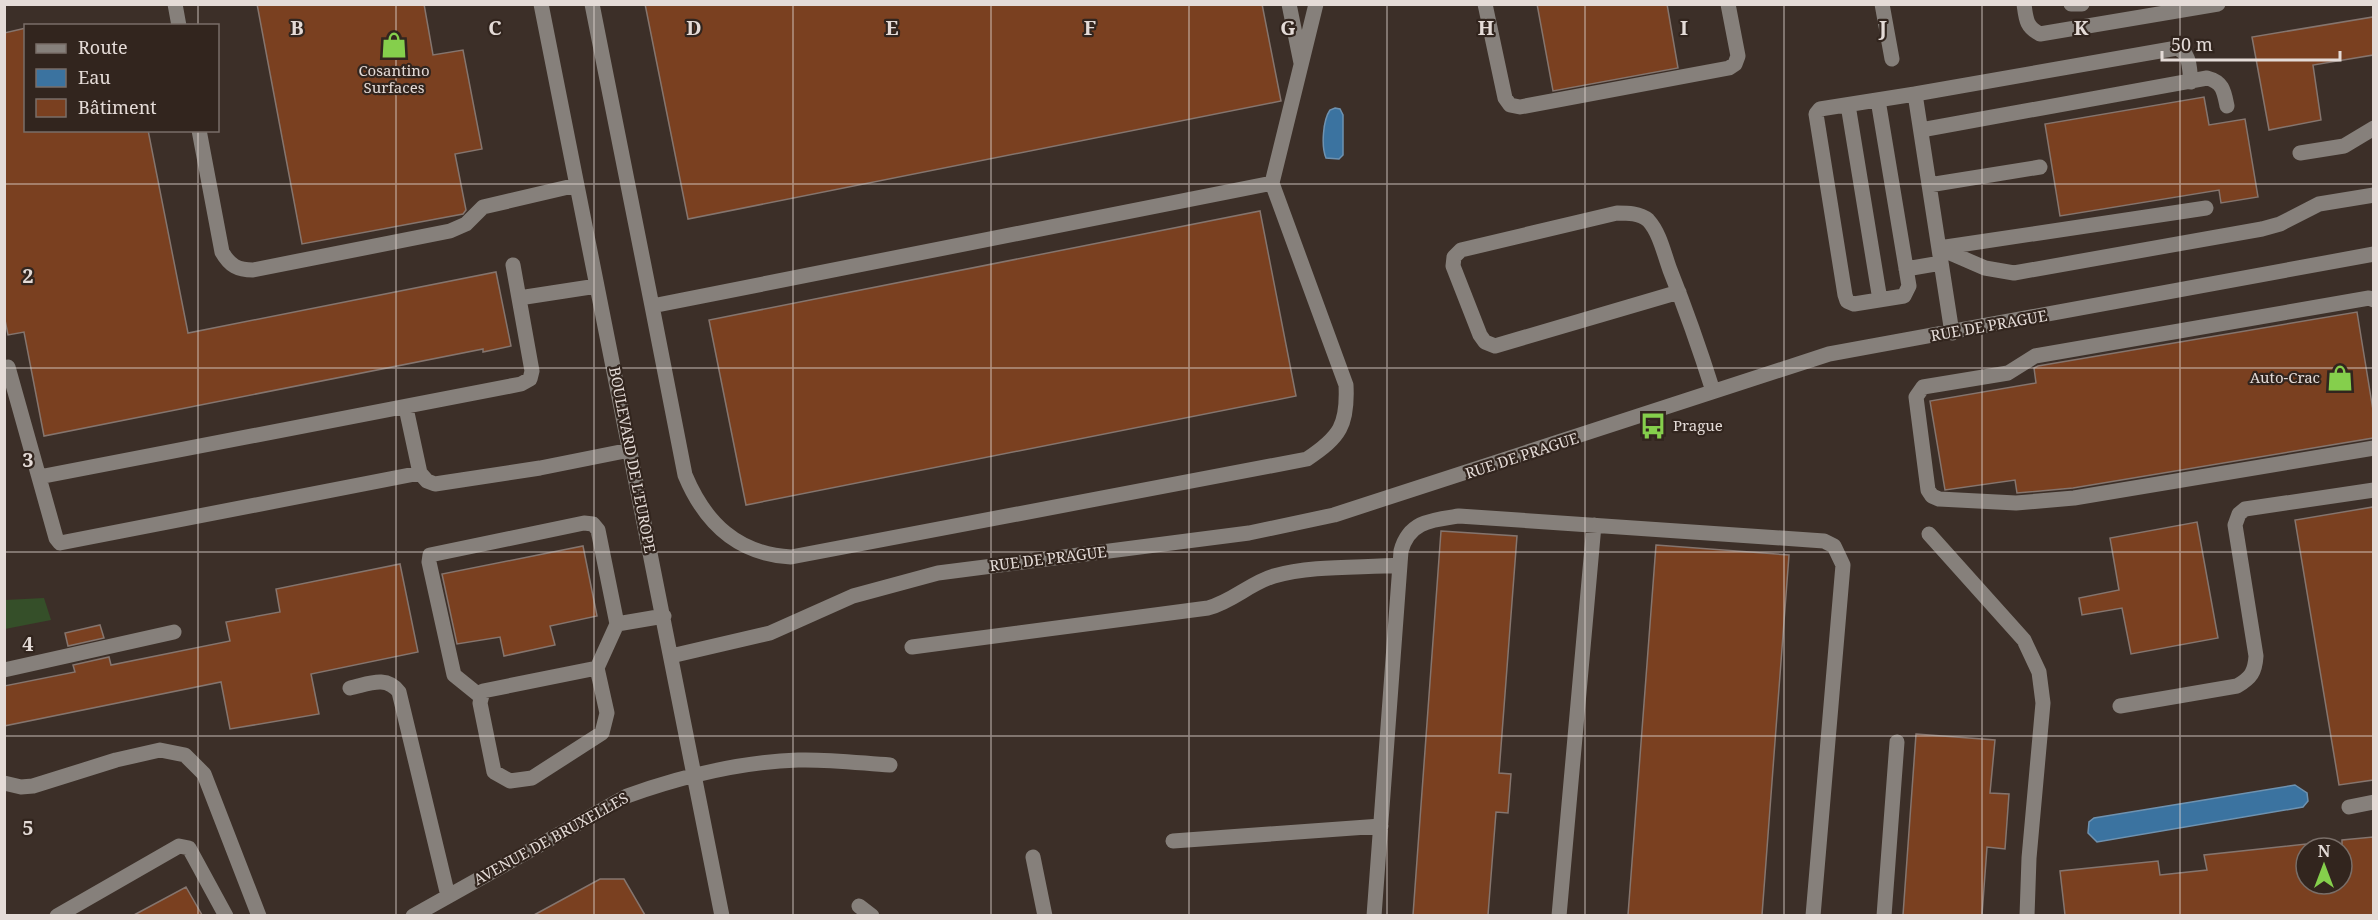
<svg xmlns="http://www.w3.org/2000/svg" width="2378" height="920" viewBox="0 0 2378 920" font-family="'Noto Serif',serif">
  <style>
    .green { fill: #354f29 }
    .water { fill: #3b73a0; stroke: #6e92b0; stroke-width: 1.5 }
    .building { fill: #7a4020; stroke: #85756e; stroke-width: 1.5 }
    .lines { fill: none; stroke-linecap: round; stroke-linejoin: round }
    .minor { stroke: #86807b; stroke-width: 15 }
    .grid { fill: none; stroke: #e4dbd7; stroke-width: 1.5; stroke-opacity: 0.55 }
    .labels { text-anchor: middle; stroke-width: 4.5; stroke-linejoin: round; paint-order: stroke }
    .poi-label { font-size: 15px; fill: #e4dbd7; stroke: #32251e }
    .street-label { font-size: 15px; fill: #e4dbd7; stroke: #32251e }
    .grid-label { font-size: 20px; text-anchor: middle; font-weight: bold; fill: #e4dbd7; stroke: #32251e; stroke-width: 4.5; stroke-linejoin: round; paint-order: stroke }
  </style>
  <rect width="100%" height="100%" fill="#3c2f28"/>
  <path class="green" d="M44 598 51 620 5 629V600Z"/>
  <path class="water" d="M1335 108 1340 109 1343 115V155L1339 159 1326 158C1321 146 1323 120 1330 110Z
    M2295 785 2307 793 2308 801 2303 807 2097 842 2088 833 2089 822 2094 818Z"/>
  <path class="building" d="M257 4H424L433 55 463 50 482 149 455 154 466 210 463 214 302 244Z
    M645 4H1262L1281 101 688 219Z
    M1537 4H1667L1678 68 1553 91Z
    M2373 17V55L2313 65 2321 120 2269 130 2252 37Z
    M26 28V130H148L188 333 496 272 511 346 483 352V349L44 436 24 332 8 335 4 315V33Z
    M2204 97 2209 125 2245 119 2258 197 2221 203 2219 190 2060 216 2045 124Z
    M1260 211 1296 396 746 505 709 320Z
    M2357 312 2373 410V438L2073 488 2017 493 2015 480 1945 490 1930 401 2036 383 2034 368 2038 366Z
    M2373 507V780L2339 785 2295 520Z
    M2197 522 2218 638 2131 654 2122 608 2082 615 2079 598 2119 590 2110 538Z
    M1441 531 1517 536 1499 773 1511 774 1508 813 1496 812 1488 915H1413Z
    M1656 545 1789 555 1762 915H1628Z
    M583 546 597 616 550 626 555 645 504 656 500 637 457 644 442 574Z
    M400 564 418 652 311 674 319 714 230 729 221 682 4 726V686L75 672 73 665 109 657 111 665 230 641 226 622 280 612 276 589Z
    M100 625 104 638 68 646 65 633Z
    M1916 734 1995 740 1990 793 2009 794 2005 849 1987 847 1982 915H1903Z
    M2373 837V915H2065L2060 871 2158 861 2160 875 2207 870 2204 855 2306 844V884H2342V840Z
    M600 879H624L645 915H534Z
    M186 887 202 915H134Z"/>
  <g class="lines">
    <path class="minor" d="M175 4 179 26
      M541 4 722 916
      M592 4 652 306 1272 183 1316 4
      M1289 4 1301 63
      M1485 4 1505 98 1510 105 1520 107 1729 68 1735 64 1738 56 1728 4
      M1882 4 1892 59
      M2024 4C2026 19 2026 27 2040 34L2218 4
      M2071 4H2082
      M1878 100 1909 286 1904 296 1854 304 1847 301 1845 295 1816 114 1820 109C1852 104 1883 99 1915 94
      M1848 105 1880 300
      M199 130 222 252C230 266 238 270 253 270L450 231 466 224 483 207 577 185
      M1921 130 2207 78C2223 82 2224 91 2227 106
      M2300 153 2344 146 2374 128
      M1929 185 2040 167
      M2206 208 1939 248 1985 268 2014 273 2262 229 2280 224 2319 204 2374 195
      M1906 269 1941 263
      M1679 292 1495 346 1485 342 1480 335 1453 266 1454 257 1461 250 1617 213C1627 213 1640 213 1648 220 1660 233 1664 254 1670 270 1686 310 1700 350 1713 391
      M519 298 597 286
      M2374 300 2369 298 2035 356 2008 373 1923 387 1916 397 1928 490 1932 496 1939 499 2016 503 2074 498 2374 448
      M652 306 685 475C705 523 737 554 791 557L1307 459C1340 437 1348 425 1346 385L1272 183
      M1952 333 1915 94 2177 48C2191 54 2189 68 2191 82
      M8 367 56 538 60 543 420 473
      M406 408 420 473 427 481 435 484 540 468 630 450
      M39 477 521 384 530 379 532 371 513 265
      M1929 534 2024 640 2039 672 2043 703 2029 858 2027 916
      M912 647 1208 608C1232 602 1250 583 1274 576 1312 565 1361 568 1400 565
      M671 656 770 633 853 596 938 573 1249 533 1334 515 1829 354 2374 254
      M597 668 483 691 480 703 494 772 510 781 532 778 602 733 607 713 597 668 617 624 664 616
      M4 670 174 632
      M350 688C369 684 386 675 399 692L448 896
      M480 696 454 675 429 562 430 555 584 523 593 524 598 530 617 624
      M2120 706 2237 686C2251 678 2255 672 2256 656L2235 525 2239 514 2245 509 2374 490
      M4 783 21 787 33 786 116 760 160 750 185 755 204 774 259 916
      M2349 807 2374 802
      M1173 841 1381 826
      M1033 857 1045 916
      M859 906 872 916
      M57 916 179 846 189 848 226 916
      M413 916 627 796C680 777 742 762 798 760 828 759 860 763 890 765
      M1374 916 1401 551C1409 521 1432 520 1459 516L1824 541 1834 546 1843 565 1813 916
      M1559 916 1594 525
      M1884 916 1897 742"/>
  </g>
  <path class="grid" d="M198 4V26M396 4V916M594 4V916M793 4V916M991 4V916M1189 4V916M1387 4V916M1585 4V916M1784 4V916M1982 4V916M2180 4V916M198 130V916M4 184H2374M4 368H2374M4 552H2374M4 736H2374"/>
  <defs>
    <g id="shop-bare" transform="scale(2.07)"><path d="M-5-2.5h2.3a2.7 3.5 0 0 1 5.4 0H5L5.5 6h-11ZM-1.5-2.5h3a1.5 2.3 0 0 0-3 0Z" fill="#85cf4c" stroke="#32251e" stroke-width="2.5" paint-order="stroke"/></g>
    <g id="bus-bare" transform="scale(2.07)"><path d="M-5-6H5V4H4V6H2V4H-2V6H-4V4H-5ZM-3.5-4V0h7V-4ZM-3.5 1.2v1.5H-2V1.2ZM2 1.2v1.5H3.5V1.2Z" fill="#85cf4c" stroke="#32251e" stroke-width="2.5" paint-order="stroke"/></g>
  </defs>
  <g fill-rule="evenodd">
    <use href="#shop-bare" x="394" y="45"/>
    <use href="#shop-bare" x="2340" y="378"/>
    <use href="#bus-bare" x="1653" y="426"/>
  </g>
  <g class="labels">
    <g class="poi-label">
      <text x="394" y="76">Cosantino<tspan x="394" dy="17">Surfaces</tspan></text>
      <text x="2320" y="383" text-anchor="end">Auto-Crac</text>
      <text x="1673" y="431" text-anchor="start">Prague</text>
    </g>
    <g class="street-label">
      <text transform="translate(1989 326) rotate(-10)" y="5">RUE DE PRAGUE</text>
      <text transform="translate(1522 456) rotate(-18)" y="5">RUE DE PRAGUE</text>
      <text transform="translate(632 460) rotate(79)" y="5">BOULEVARD DE L'EUROPE</text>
      <text transform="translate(1048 559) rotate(-7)" y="5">RUE DE PRAGUE</text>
      <text transform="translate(551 839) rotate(-29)" y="5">AVENUE DE BRUXELLES</text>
    </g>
  </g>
  <g class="grid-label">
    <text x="297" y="35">B</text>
    <text x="495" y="35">C</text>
    <text x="694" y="35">D</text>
    <text x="892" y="35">E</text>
    <text x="1090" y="35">F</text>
    <text x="1288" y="35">G</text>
    <text x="1486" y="35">H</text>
    <text x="1684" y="35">I</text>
    <text x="1883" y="35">J</text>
    <text x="2081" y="35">K</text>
    <text x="28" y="283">2</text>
    <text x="28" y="467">3</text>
    <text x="28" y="651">4</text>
    <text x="28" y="835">5</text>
  </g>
  <rect width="2378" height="920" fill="none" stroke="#e4dbd7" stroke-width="12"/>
  <rect x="24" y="24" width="195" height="108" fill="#32251e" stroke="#796e68" stroke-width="1.5"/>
  <rect x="36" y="44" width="30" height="9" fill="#86807b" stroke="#796e68" stroke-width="1.5"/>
  <text x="78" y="54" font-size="18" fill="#e4dbd7">Route</text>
  <rect x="36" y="69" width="30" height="18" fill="#3b73a0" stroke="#796e68" stroke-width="1.5"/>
  <text x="78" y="84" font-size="18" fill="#e4dbd7">Eau</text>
  <rect x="36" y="99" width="30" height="18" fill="#7a4020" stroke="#796e68" stroke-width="1.5"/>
  <text x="78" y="114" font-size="18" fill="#e4dbd7">Bâtiment</text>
  <g transform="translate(2324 866)"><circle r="28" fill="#32251e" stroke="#796e68" stroke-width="1.5"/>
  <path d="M0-4.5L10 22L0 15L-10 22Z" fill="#85cf4c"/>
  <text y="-9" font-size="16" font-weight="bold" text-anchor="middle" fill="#e4dbd7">N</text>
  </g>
  <path d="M2162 51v9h178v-9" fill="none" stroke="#e4dbd7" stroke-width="3"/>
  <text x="2171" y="51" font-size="18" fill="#e4dbd7" stroke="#32251e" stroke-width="4.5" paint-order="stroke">50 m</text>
</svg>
